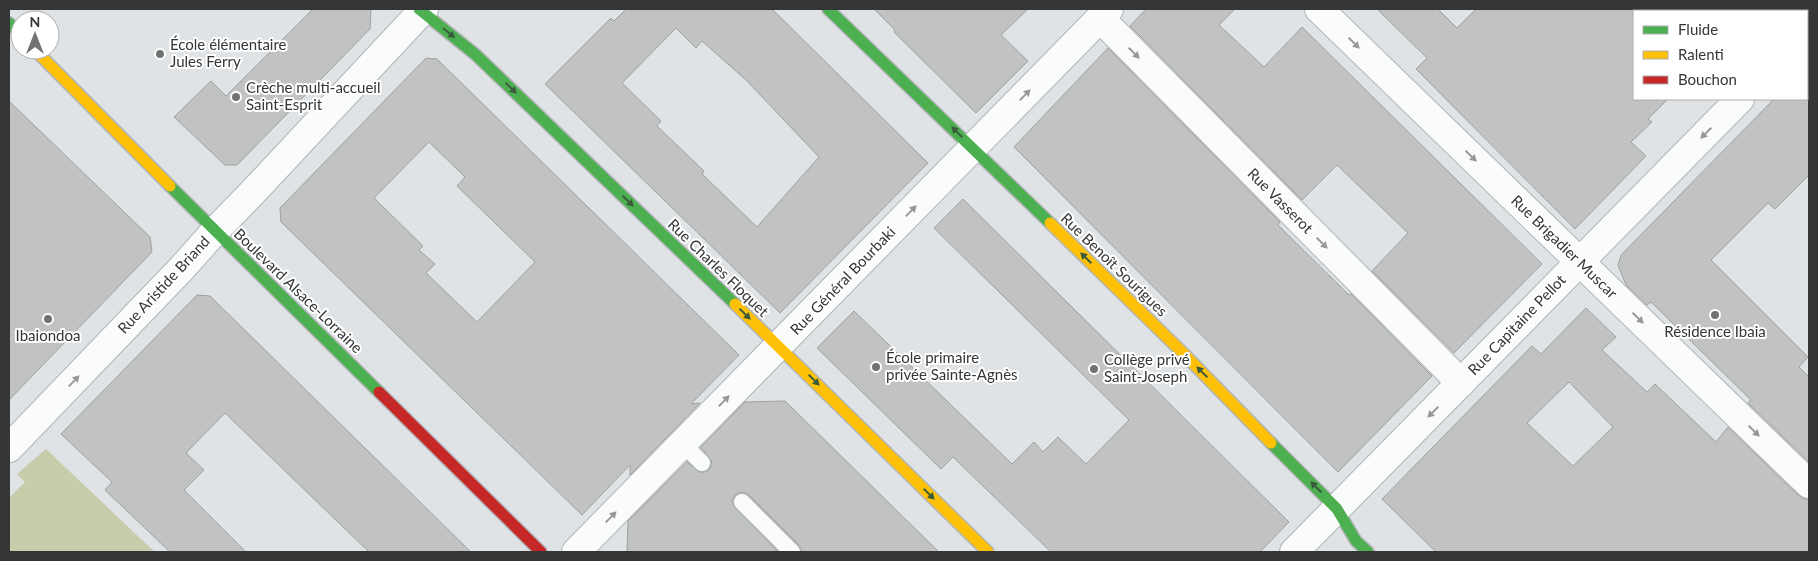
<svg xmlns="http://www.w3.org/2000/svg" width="1818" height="561" viewBox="0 0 1818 561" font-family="Lato,sans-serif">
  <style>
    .green { fill: #c7ccaa }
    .building { fill: #c1c2c2; stroke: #a0a0a1; fill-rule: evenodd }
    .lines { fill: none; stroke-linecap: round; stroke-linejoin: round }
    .lane-casing { stroke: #b2b5b7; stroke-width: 19 }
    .street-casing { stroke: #b2b5b7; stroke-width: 30 }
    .fast-casing { stroke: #b2b5b7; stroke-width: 14 }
    .slow-casing { stroke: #b2b5b7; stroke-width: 14 }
    .jam-casing { stroke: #b2b5b7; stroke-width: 14 }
    .lane { stroke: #fafbfb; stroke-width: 16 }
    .street { stroke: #fafbfb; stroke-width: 28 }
    .fast { stroke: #4caf50; stroke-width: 11 }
    .slow { stroke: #ffc107; stroke-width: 11 }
    .jam { stroke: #c62828; stroke-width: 11 }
    .oneway { fill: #3a5a3e }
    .oneway2 { fill: #969899 }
    .poi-dot { fill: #707274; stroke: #fff; stroke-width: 2 }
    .labels { text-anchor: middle; stroke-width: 4; stroke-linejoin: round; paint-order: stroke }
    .poi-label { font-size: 15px; fill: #333537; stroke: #fff; text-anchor: start }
    .street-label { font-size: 15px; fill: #333537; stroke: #fff }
  </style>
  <rect width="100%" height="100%" fill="#e0e3e6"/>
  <path class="green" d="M46 449 142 540 155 552H9V498L25 482 17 474Z"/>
  <path class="building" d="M313 9H371L370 29 237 165H225L174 117 211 81 226 96Z
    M626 9H772L928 163 780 313 545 84 611 18 614 21ZM676 28 696 48 702 41 746 80 819 157 757 227 702 174 704 171 657 126 661 121 622 83Z
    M874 9H1028L1001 35 1028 61 976 113 894 32 895 30Z
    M1146 9H1235L1219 25 1264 67 1302 27 1542 264 1454 353 1372 271 1408 233 1337 165 1302 200 1130 26Z
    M1377 9H1438L1457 28 1476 9H1634V99H1668L1648 119 1652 122 1631 142 1646 156 1575 229 1416 69 1427 58Z
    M1108 48 1280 222 1278 225 1349 295 1351 294 1432 376 1338 472 1014 147Z
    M426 58 437 59 739 355 691 404 700 403 630 475V465L582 515 281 222 280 208ZM429 142 465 177 457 186 535 262 477 322 426 273 435 264 419 250 423 246 374 198Z
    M1774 99H1809V175L1775 209 1768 203 1711 260 1808 357 1799 367 1809 377V462L1748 403 1751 400 1651 302 1647 305 1626 285 1618 265 1621 255Z
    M9 101 150 237 152 252 9 400Z
    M963 199 1289 522 1260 552H1051L953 457 941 469 817 348 854 311 1012 464 1034 442 1043 452 1058 437 1086 464 1129 420 934 228Z
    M197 295 210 296 471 552H369L225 413 186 453 204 470 184 490 246 552H170L105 490 112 482 61 434Z
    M1586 308 1616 337 1602 350 1647 392 1655 384 1716 442 1728 427 1798 495 1805 499H1809V552H1436L1382 499 1532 346 1541 354ZM1569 382 1613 427 1573 466 1527 423Z
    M785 401 939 552H802L799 545 749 495 744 492 739 493 735 495 732 500 733 505 778 552H627L628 521 687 462 699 472H705L709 470 712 465 711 460 701 447 745 402Z"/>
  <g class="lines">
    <g class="lane-casing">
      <path id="lane" d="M683 444 702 463
        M742 502 792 552"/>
    </g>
    <g class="street-casing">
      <path id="street" d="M1319 9 1809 484
        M1100 18 1461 383
        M1807 32 1809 29
        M9 448 183 267 215 231 253 192 424 9
        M576 552 1109 9
        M1294 552 1740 99"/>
    </g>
    <g class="fast-casing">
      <path id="fast" d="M419 9 476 55 735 304
        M828 9 1050 223
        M9 23 20 34
        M170 186 379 392
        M1271 443 1337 509 1356 541 1368 552"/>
    </g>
    <g class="slow-casing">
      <path id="slow" d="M35 50 170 186
        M1050 223 1181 351 1271 443
        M735 304 988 552"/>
    </g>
    <g class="jam-casing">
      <path id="jam" d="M379 392 541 552"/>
    </g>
    <use href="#lane" class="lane"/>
    <use href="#street" class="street"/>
    <use href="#fast" class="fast"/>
    <use href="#slow" class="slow"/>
    <use href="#jam" class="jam"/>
  </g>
  <defs><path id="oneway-solid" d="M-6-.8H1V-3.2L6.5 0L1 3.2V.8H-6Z" transform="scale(1.25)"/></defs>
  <g class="oneway">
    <use href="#oneway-solid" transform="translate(449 33) rotate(39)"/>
    <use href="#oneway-solid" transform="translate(511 88) rotate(44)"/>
    <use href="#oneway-solid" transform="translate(957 132) rotate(-136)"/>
    <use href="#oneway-solid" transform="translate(628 201) rotate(44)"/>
    <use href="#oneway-solid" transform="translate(1086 258) rotate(-136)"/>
    <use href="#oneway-solid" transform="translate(745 314) rotate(44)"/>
    <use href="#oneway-solid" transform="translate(1202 372) rotate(-135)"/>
    <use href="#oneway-solid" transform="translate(814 380) rotate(45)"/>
    <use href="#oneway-solid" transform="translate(1316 487) rotate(-135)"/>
    <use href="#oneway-solid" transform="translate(929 494) rotate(45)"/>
  </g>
  <g class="oneway2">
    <use href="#oneway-solid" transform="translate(1354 43) rotate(44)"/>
    <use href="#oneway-solid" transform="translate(1134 53) rotate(45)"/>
    <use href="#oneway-solid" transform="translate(1025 95) rotate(-46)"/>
    <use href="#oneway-solid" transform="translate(1706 133) rotate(135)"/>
    <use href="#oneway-solid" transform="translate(1471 156) rotate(44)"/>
    <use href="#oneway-solid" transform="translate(911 211) rotate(-46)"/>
    <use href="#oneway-solid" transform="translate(1322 243) rotate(45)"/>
    <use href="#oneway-solid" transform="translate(1638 318) rotate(44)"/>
    <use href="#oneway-solid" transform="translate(74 381) rotate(-46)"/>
    <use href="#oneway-solid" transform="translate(724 401) rotate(-46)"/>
    <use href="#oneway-solid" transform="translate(1433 412) rotate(135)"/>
    <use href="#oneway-solid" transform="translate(1754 431) rotate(44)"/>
    <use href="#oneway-solid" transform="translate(611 517) rotate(-46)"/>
  </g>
  <g class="poi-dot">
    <circle cx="160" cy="54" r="5"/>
    <circle cx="236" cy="97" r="5"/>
    <circle cx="1715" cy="315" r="5"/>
    <circle cx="48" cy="319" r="5"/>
    <circle cx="876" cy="367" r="5"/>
    <circle cx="1094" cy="369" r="5"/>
  </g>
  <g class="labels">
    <g class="poi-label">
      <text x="170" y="50">École élémentaire<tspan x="170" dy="17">Jules Ferry</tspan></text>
      <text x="246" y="93">Crèche multi-accueil<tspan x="246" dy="17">Saint-Esprit</tspan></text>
      <text x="1715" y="337" text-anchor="middle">Résidence Ibaia</text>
      <text x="48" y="341" text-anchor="middle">Ibaiondoa</text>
      <text x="886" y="363">École primaire<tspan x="886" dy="17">privée Sainte-Agnès</tspan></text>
      <text x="1104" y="365">Collège privé<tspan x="1104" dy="17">Saint-Joseph</tspan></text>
    </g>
    <g class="street-label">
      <text transform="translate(1280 201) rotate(45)" y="5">Rue Vasserot</text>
      <text transform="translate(1564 247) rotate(44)" y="5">Rue Brigadier Muscar</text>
      <text transform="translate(1114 265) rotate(44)" y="5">Rue Benoît Sourigues</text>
      <text transform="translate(718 268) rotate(44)" y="5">Rue Charles Floquet</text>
      <text transform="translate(843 281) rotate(-46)" y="5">Rue Général Bourbaki</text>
      <text transform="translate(164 285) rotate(-47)" y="5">Rue Aristide Briand</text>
      <text transform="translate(298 291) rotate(44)" y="5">Boulevard Alsace-Lorraine</text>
      <text transform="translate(1517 325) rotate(-46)" y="5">Rue Capitaine Pellot</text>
    </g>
  </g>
  <rect width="1818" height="561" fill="none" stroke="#333537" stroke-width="20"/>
  <rect x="1633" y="10" width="175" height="90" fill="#ffffff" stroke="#adaeaf"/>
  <rect x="1643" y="26" width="25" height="8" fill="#4caf50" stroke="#adaeaf"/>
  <text x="1678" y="35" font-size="15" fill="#333537">Fluide</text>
  <rect x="1643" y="51" width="25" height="8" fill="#ffc107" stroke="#adaeaf"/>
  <text x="1678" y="60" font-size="15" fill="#333537">Ralenti</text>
  <rect x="1643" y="76" width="25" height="8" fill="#c62828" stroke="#adaeaf"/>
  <text x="1678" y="85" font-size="15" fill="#333537">Bouchon</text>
  <g transform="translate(35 35)"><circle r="24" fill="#ffffff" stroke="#adaeaf"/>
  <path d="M0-4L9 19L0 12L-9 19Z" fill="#707274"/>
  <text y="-8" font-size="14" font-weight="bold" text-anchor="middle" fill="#333537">N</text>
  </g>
</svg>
